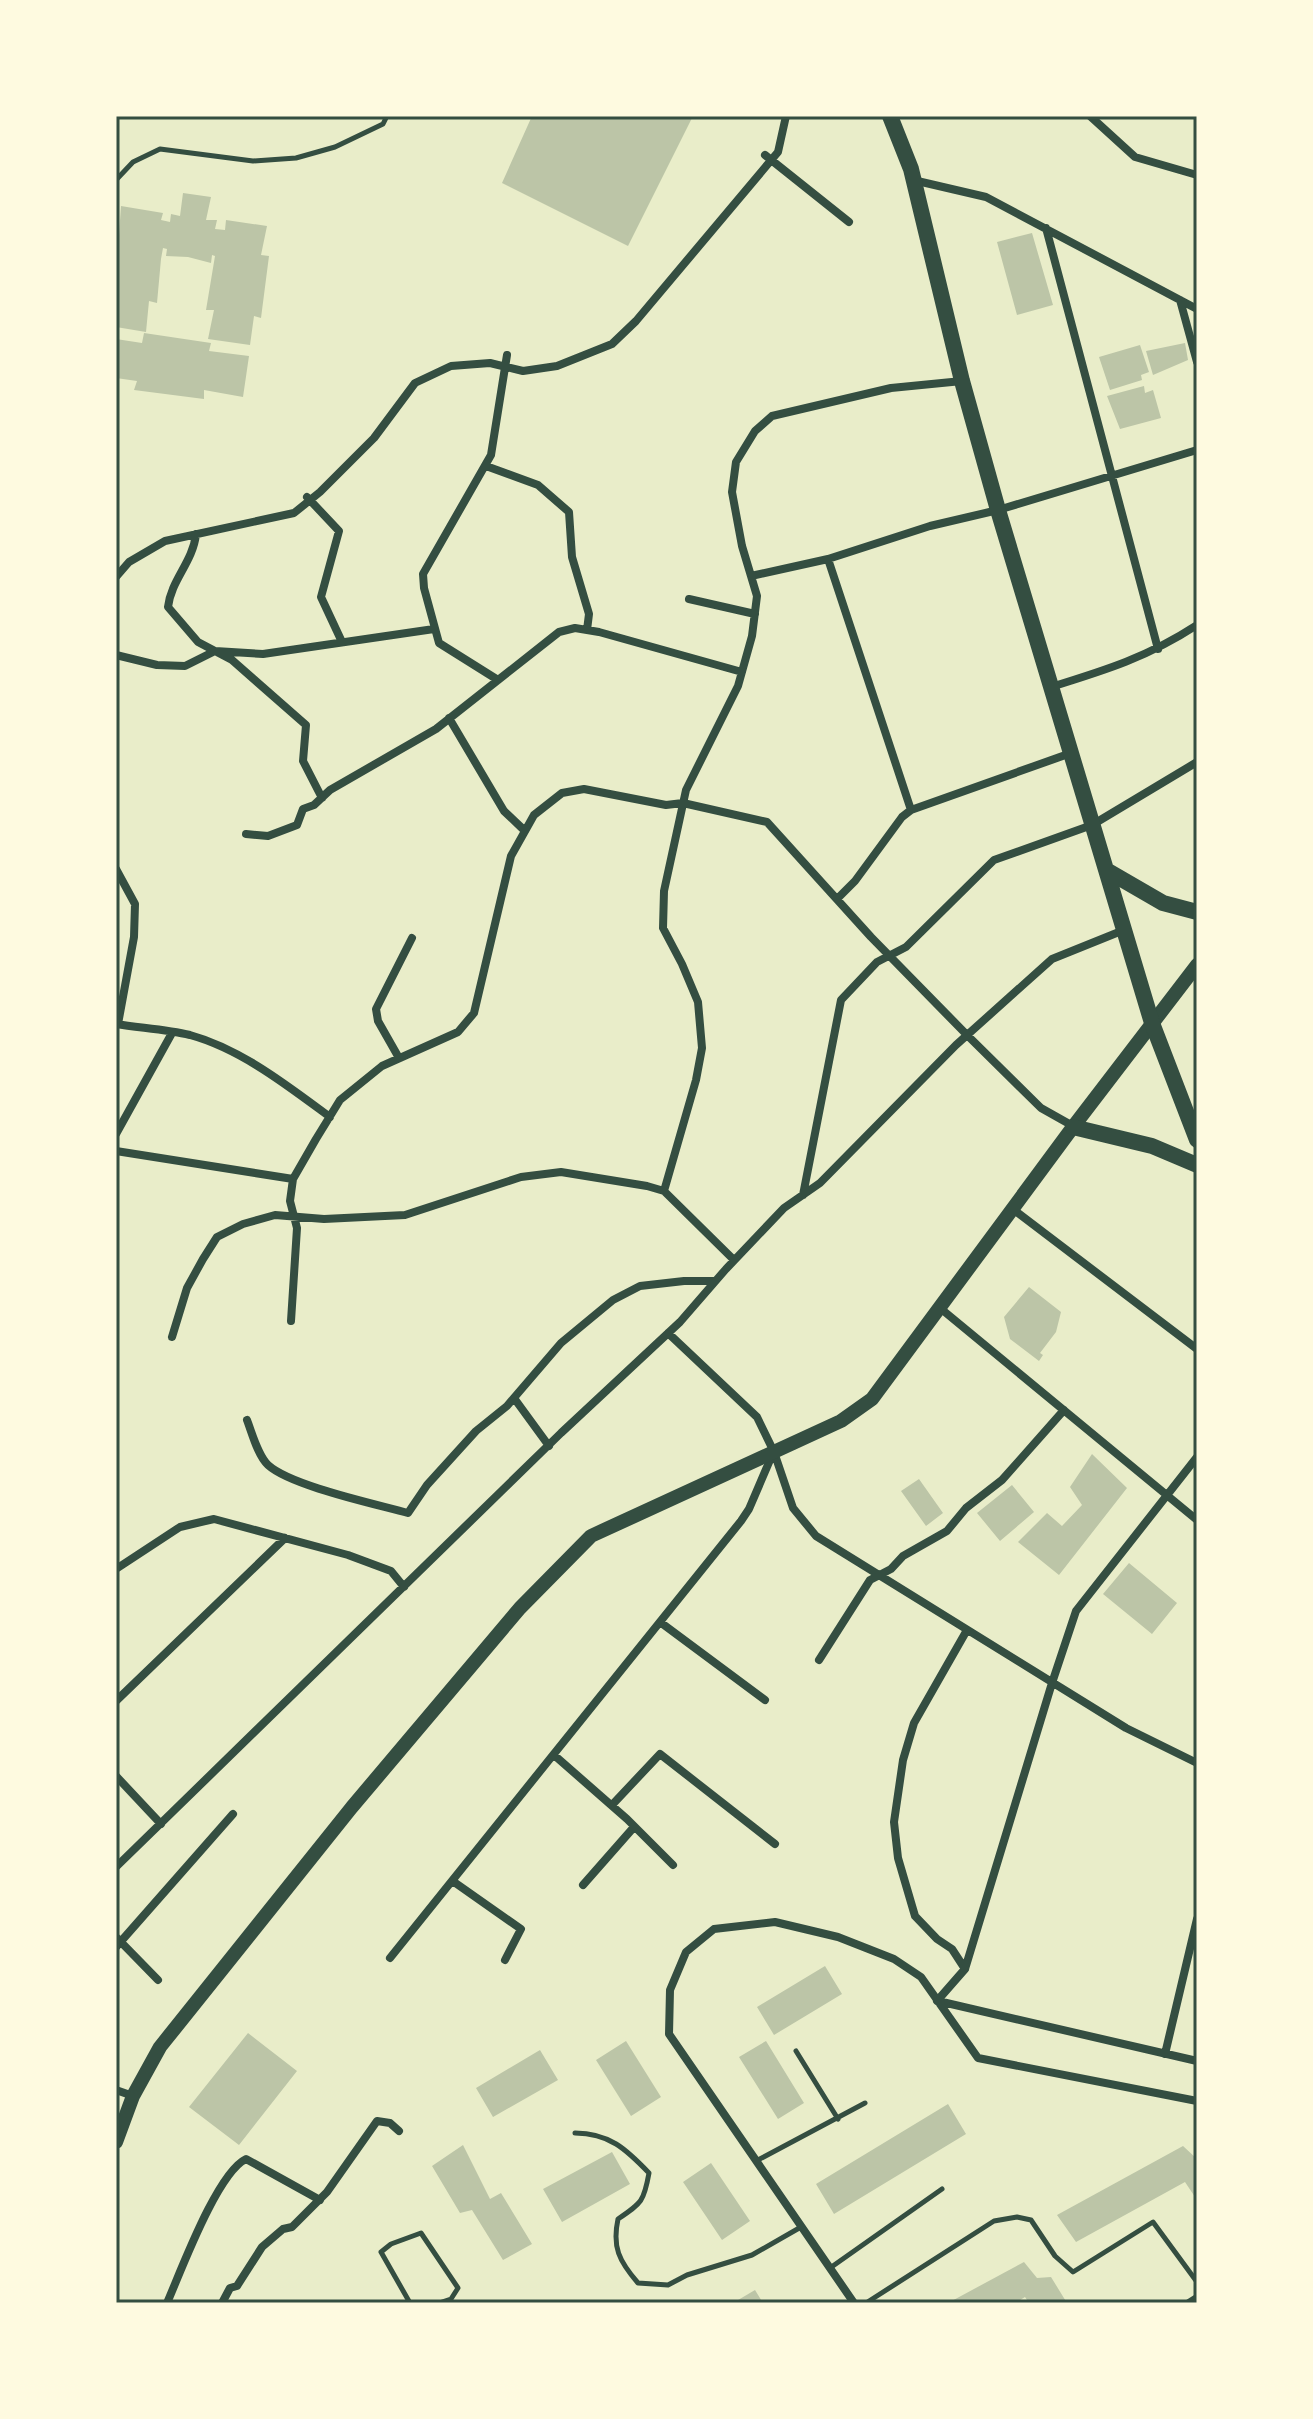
<svg xmlns="http://www.w3.org/2000/svg" width="1313" height="2419" viewBox="0 0 1313 2419" font-family="Rubik,sans-serif">
  <style>
    .building { fill: #bcc5a7 }
    .lines { fill: none; stroke-linecap: round; stroke-linejoin: round }
    .service { stroke: #344e41; stroke-width: 5 }
    .minor { stroke: #344e41; stroke-width: 8 }
    .secondary { stroke: #344e41; stroke-width: 14 }
    .primary { stroke: #344e41; stroke-width: 16 }
    .neatline { fill: none; stroke: #344e41; stroke-width: 3 }
  </style>
  <rect width="100%" height="100%" fill="#e9edc9"/>
  <path class="building" d="M532 116H693L628 246 502 183Z
    M183 193 211 197 206 220H217L215 229 225 230 226 220 267 226 261 255 269 256 261 318 254 316 250 345 208 339 214 310H206L215 256 212 255 211 263 188 257 166 256 167 249 163 248 161 259 157 303 149 301 146 332 116 327V235H119L121 206 163 213 161 220 170 222 171 214 180 216Z
    M1032 233 1053 305 1017 315 997 242Z
    M144 333 211 343 209 351 249 356 243 397 204 390V399L134 390 137 381 116 378V339L142 343Z
    M1185 343 1188 360 1153 375 1146 351Z
    M1140 345 1149 372 1141 375 1142 380 1110 390 1099 357Z
    M1144 386 1145 393 1153 390 1161 418 1120 429 1107 396Z
    M1029 1287 1061 1312 1056 1332 1040 1353 1043 1355 1039 1361 1010 1339 1004 1317Z
    M1092 1454 1127 1488 1059 1575 1018 1542 1047 1513 1062 1526 1082 1505 1070 1487Z
    M919 1479 943 1513 926 1526 901 1491Z
    M1012 1485 1034 1512 1000 1541 977 1513Z
    M1129 1563 1177 1603 1152 1634 1103 1594Z
    M825 1966 842 1994 774 2035 757 2007Z
    M248 2033 297 2071 239 2145 189 2107Z
    M626 2041 661 2097 631 2116 596 2060Z
    M766 2041 804 2103 778 2119 739 2057Z
    M540 2050 558 2080 493 2117 476 2088Z
    M948 2104 966 2134 834 2214 816 2184Z
    M463 2145 490 2199 501 2193 532 2244 503 2260 472 2210 460 2213 432 2166Z
    M1183 2146 1197 2159V2200L1185 2182 1076 2242 1057 2215Z
    M612 2152 630 2184 562 2222 543 2189Z
    M711 2163 750 2221 722 2240 683 2182Z
    M1024 2262 1037 2278 1051 2277 1067 2303H1029L1025 2297 1015 2303H948Z
    M755 2290 763 2303H733Z"/>
  <g class="lines">
    <path class="service" d="M116 180 133 162 160 149 253 161 296 158 335 147 383 124 387 116
      M796 2051 838 2119
      M575 2133C609 2133 626 2149 649 2173 644 2201 642 2203 618 2219 612 2247 619 2261 638 2283L668 2285 687 2275 752 2255 801 2227
      M756 2161 865 2103
      M830 2268 942 2189
      M410 2303 381 2252 391 2244 421 2233 458 2288 451 2299 439 2303
      M866 2303 994 2221 1017 2217 1031 2220 1055 2256 1073 2272 1153 2222 1197 2282
      M1186 2303 1197 2296"/>
    <path class="minor" d="M1090 116 1135 157 1197 175
      M765 155 849 222
      M913 180 986 197 1197 309
      M1046 228 1158 649
      M1180 300 1197 362
      M486 466 538 485 569 512 572 557 589 614 587 630
      M307 497 339 531 321 597 342 642
      M196 534C193 562 171 580 168 607L198 642 232 660 306 725 303 761 322 798
      M828 559 911 810
      M751 576 828 559 930 526 998 510 1197 450
      M116 577 129 562 165 541 294 513 320 492 374 438 415 383 451 366 490 363 523 371 557 366 612 344 636 321 778 152 786 116
      M689 599 755 614
      M116 655 157 665 185 666 215 651 263 654 434 629
      M498 680 439 643 424 588 423 574 491 455 507 355
      M1051 687C1106 670 1148 657 1197 625
      M449 718 504 811 525 831
      M246 834 268 836 297 825 303 809 314 805 330 790 436 729 559 632 575 628 599 632 742 672
      M116 869 135 904 134 937 118 1024
      M837 899 855 881 902 817 911 810 1071 753
      M116 1024C140 1028 166 1029 190 1035 241 1049 288 1086 330 1117
      M399 1058 378 1021 376 1009 412 938
      M116 1134 172 1033
      M116 1151 293 1179
      M664 1191 696 1080 702 1048 698 1002 682 964 663 928 664 891 686 790 738 686 752 636 757 596 742 546 732 492 736 462 755 431 772 416 891 388 962 381
      M803 1195 841 1000 877 962 906 947 994 860 1092 825 1197 762
      M1014 1210 1197 1349
      M940 1308 1197 1520
      M291 1321 297 1228 290 1201 293 1179 316 1139 340 1100 382 1066 458 1032 474 1013 511 856 534 815 562 793 584 789 666 805 683 803 767 822 871 937 967 1035 1041 1108 1073 1126
      M668 1333 757 1417 774 1452 793 1508 816 1536 1126 1728 1197 1763
      M172 1337 187 1288 203 1259 217 1237 243 1224 275 1215 324 1219 405 1215 521 1177 561 1172 647 1186 664 1191 734 1260
      M514 1398 549 1446
      M247 1420C252 1433 258 1456 268 1465 291 1486 376 1504 408 1513L427 1485 476 1431 507 1406 561 1343 613 1300 640 1286 684 1281H715
      M116 1569 180 1527 214 1519 348 1555 391 1571 404 1587
      M660 1622 765 1700
      M819 1660 870 1580 891 1569 903 1556 947 1531 966 1508 1002 1480 1064 1410
      M116 1701 285 1538
      M554 1755 627 1819 673 1865
      M116 1776 161 1824
      M612 1805 660 1754 775 1844
      M116 1867 561 1433 680 1322 726 1269 784 1208 820 1183 956 1045 1052 959 1124 930
      M454 1882 521 1929 505 1960
      M583 1885 634 1827
      M116 1937 158 1980
      M116 1947 233 1814
      M390 1958 741 1521 749 1509 773 1453
      M965 1969 952 1949 937 1939 915 1916 898 1858 894 1822 903 1760 914 1723 967 1630
      M937 2001 965 1969 1052 1683 1076 1611 1197 1457
      M938 2001 1197 2061
      M1165 2054 1197 1919
      M116 2090 133 2096
      M167 2303C181 2271 217 2173 246 2159L320 2200
      M222 2303 230 2288 237 2286 262 2247 283 2229 292 2227 327 2192 377 2121 390 2123 399 2131
      M854 2303 669 2034 670 1990 686 1952 714 1929 775 1922 838 1937 894 1959 921 1977 978 2058 1197 2101"/>
    <path class="secondary" d="M116 2142 133 2096 160 2047 352 1807 520 1608 591 1536 841 1421 872 1399 1073 1127 1197 965"/>
    <path class="primary" d="M890 116 911 169 962 381 998 510 1152 1023 1197 1140
      M1106 870 1163 903 1197 912
      M1073 1127 1152 1146 1197 1165"/>
  </g>
  <rect width="1313" height="2419" fill="none" stroke="#fefae0" stroke-width="236"/>
  <rect x="118" y="118" width="1077" height="2183" class="neatline"/>
</svg>
